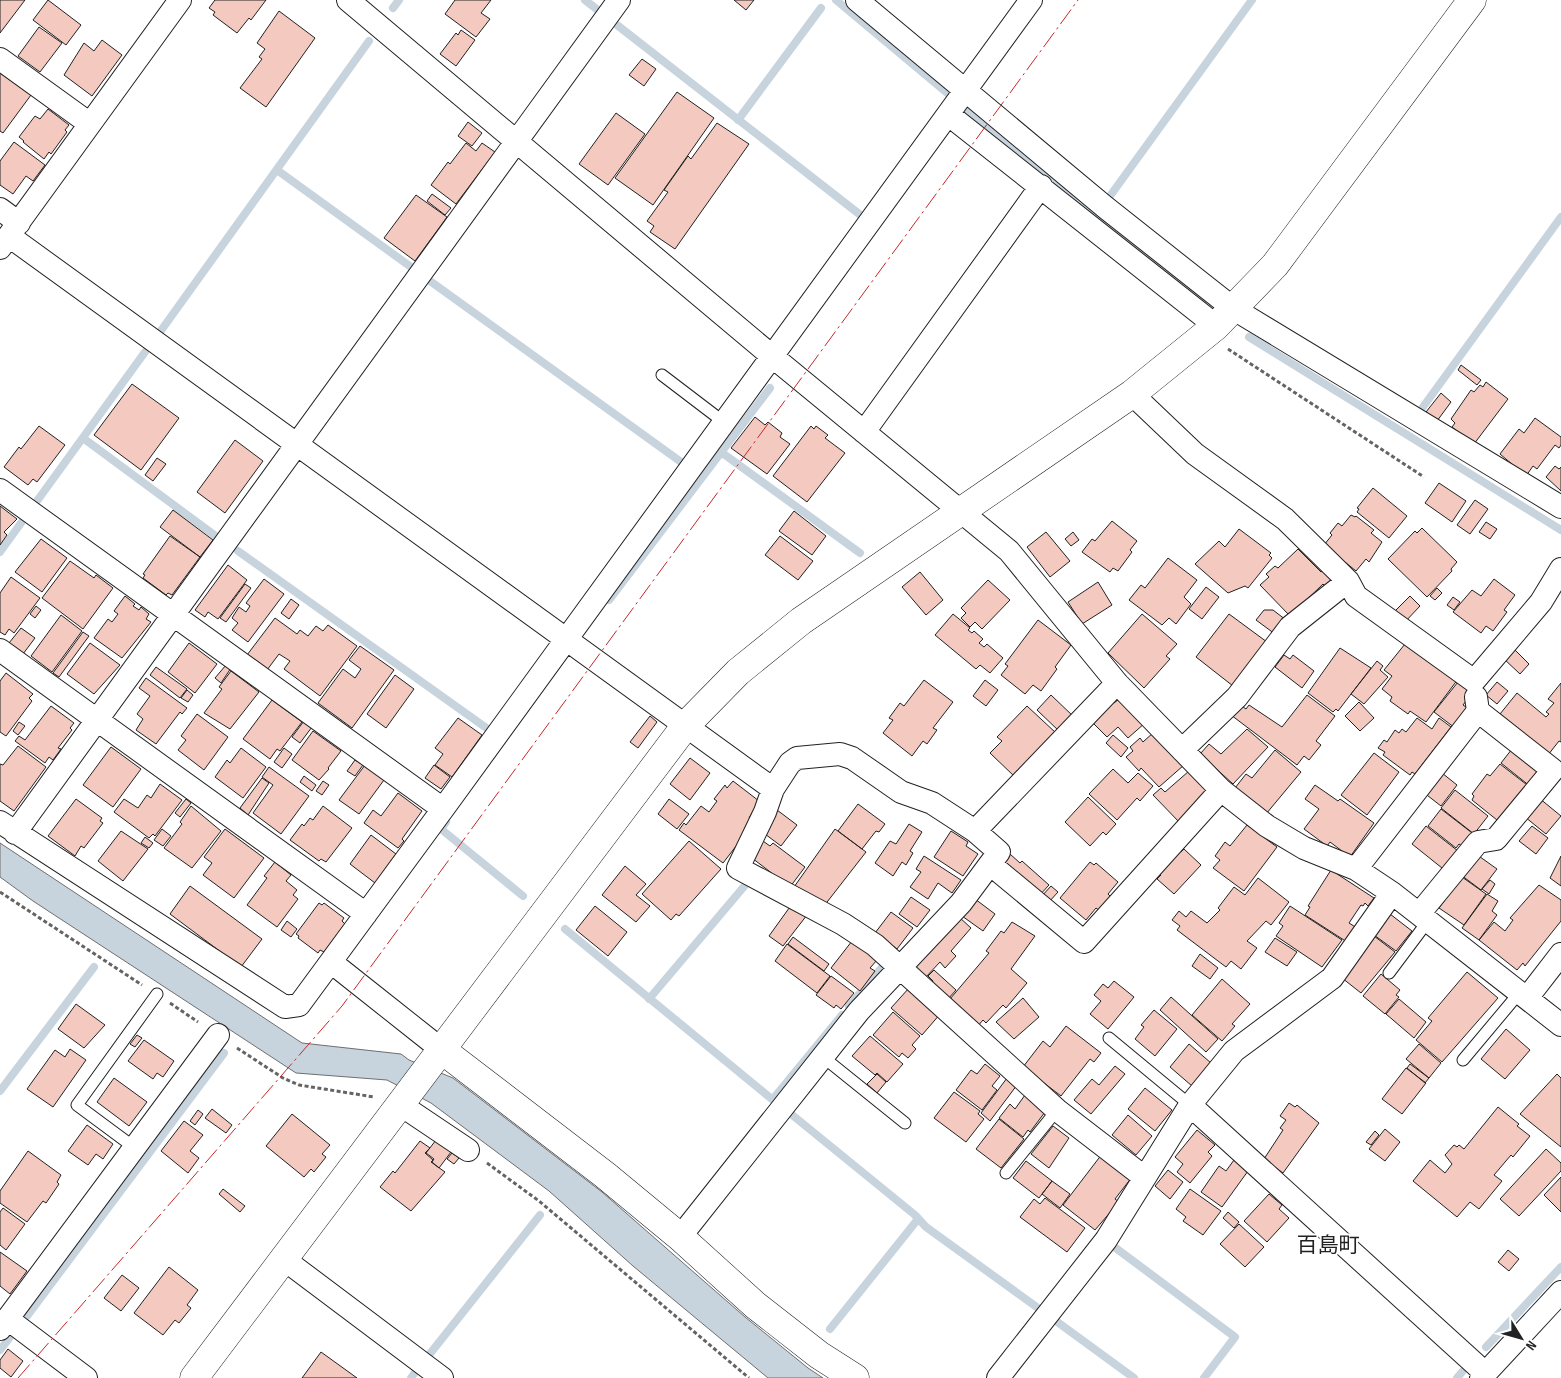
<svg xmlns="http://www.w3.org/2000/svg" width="1561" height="1378" viewBox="0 0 1561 1378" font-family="'Sofia Sans Condensed','Noto Sans JP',sans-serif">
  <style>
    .water { fill: #c7d3dd; stroke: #6f6f6f }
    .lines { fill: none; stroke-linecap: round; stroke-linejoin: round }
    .stream { stroke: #c7d3dd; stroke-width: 8 }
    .building { fill: #f3c9c0; stroke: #222 }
    .service-casing { stroke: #222; stroke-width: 13 }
    .minor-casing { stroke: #222; stroke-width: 24 }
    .tertiary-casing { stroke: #222; stroke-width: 29 }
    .path { stroke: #646464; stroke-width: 3; stroke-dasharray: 4 2.5; stroke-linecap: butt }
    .service { stroke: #fff; stroke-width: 11 }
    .minor { stroke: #fff; stroke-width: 22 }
    .tertiary { stroke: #fff; stroke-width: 28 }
    .power { stroke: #c62828; stroke-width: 1; stroke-dasharray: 18 4 2.5 4; stroke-linecap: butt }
    .labels { text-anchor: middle; stroke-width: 4; stroke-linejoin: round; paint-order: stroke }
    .quarter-label { font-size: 21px; fill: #222; stroke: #fff }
  </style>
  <rect width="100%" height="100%" fill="#fff"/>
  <path class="water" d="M0 843 302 1043 401 1054 409 1060 453 1078 602 1192 745 1317 808 1368 823 1378H768L633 1266 549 1191 431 1103 387 1080 296 1073 33 901 0 877Z"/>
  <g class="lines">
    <path class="stream" d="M585 0 599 11
      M836 0 977 118 1203 300
      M393 8 399 0
      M617 25 863 217
      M738 120 821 8
      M277 170 411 267
      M1110 196 1252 0
      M430 281 688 467
      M160 332 369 41
      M1249 337 1561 530
      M1423 407 1561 217
      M83 438 217 537
      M721 452 860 553
      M37 501 145 352
      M238 551 492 732
      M0 552 21 523
      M609 600 770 388
      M446 822 441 829 523 896
      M565 929 773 1100
      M649 999 747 883 742 879
      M849 1006 884 965
      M0 1091 94 967
      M773 1099 842 1015
      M791 1114 915 1215 926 1227 1038 1308
      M1113 1246 1235 1337 1204 1378
      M27 1316 224 1053
      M1056 1321 1134 1378
      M830 1329 918 1219
      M1486 1347 1561 1267
      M0 1350 10 1337
      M429 1355 540 1215
      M411 1378 416 1371
      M1457 1378 1462 1372"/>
  </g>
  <path class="building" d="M0 0H25L0 33Z
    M48 0 81 25 66 45 33 20Z
    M215 0H266L251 20 249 18 237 33 213 15 215 12 209 8Z
    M455 0H491L481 13 490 19 476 37 445 14Z
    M734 0H754L746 10Z
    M279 11 315 38 266 107 240 88 262 59 259 57 265 49 257 43Z
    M39 27 62 43 40 72 18 56Z
    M461 30 475 40 456 66 440 54 456 33 458 35Z
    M102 40 122 55 92 96 64 75 84 43 94 51Z
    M642 59 656 69 644 86 629 75Z
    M0 73 31 95 3 133 0 131Z
    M677 92 714 118 653 205 615 178Z
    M48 109 69 125 65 130 67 132 51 154 49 152 44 159 23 142 24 141 19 137 35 116 40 119Z
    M616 113 645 134 608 185 579 164Z
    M468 122 482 133 472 146 458 136Z
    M717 123 749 144 675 249 650 232 654 226 647 221 668 192 664 190 688 156 691 159Z
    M14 142 45 165 33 181 26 176 13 194 0 185V161Z
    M466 143 476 151 482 143 495 152 456 204 431 185 448 162 450 164Z
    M432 194 451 208 445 215 427 201Z
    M416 195 447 217 415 261 384 238Z
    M1461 365 1481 380 1477 385 1458 370Z
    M1486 382 1508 399 1474 444 1452 427 1455 423 1451 419 1471 390 1474 392 1480 385 1483 387Z
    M132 384 179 418 141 470 94 435Z
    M1441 393 1451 402 1437 421 1426 412Z
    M755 417 765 425 768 422 782 433 780 437 790 444 767 474 731 448Z
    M1535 418 1561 437V445L1559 448 1555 445 1537 469 1533 466 1526 476 1500 454 1519 429 1524 433Z
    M39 426 65 445 37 482 33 479 28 485 4 467 19 447 21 449Z
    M811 426 814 429 816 426 828 435 825 438 845 453 807 502 773 476Z
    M235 440 263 461 225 513 197 492Z
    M157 458 166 464 153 481 145 475Z
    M1555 466 1559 469 1561 467V491L1546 477Z
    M1439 483 1466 501 1452 522 1425 503Z
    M1373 488 1407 516 1389 538 1357 512 1359 509 1357 508Z
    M1475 500 1488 509 1470 534 1457 525Z
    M0 506 17 519 4 532 7 535 0 545Z
    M173 510 213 540 200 557 160 527Z
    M794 511 826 536 812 555 779 531Z
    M1351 515 1355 517 1356 516 1374 530 1371 533 1382 542 1369 562 1366 559 1356 571 1324 545 1332 535 1330 533 1338 523 1342 526Z
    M1112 521 1137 541 1130 550 1132 552 1118 571 1113 568 1110 572 1082 552 1092 539 1095 541Z
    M1486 522 1497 529 1490 539 1479 532Z
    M1422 528 1457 562 1451 569 1452 571 1427 597 1388 559 1415 531 1417 533Z
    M1239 529 1271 553 1269 555 1272 558 1248 588 1245 586 1228 593 1195 564 1219 541 1225 547Z
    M1046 532 1070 561 1050 577 1027 547Z
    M1073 532 1079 540 1071 546 1065 539Z
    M170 536 200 557 172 595 168 593 166 595 143 578 145 575 143 574Z
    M780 536 813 561 798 580 765 555Z
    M41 539 67 558 42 592 15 572Z
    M1298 549 1321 572 1325 569 1333 578 1325 586 1323 584 1290 616 1260 585 1269 577 1266 574 1275 566 1278 568Z
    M1168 558 1197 580 1184 597 1191 604 1176 624 1169 618 1162 625 1129 600 1141 585 1145 588Z
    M70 561 94 578 96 575 113 588 83 629 42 598Z
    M228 565 247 580 218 619 208 612 205 617 195 610Z
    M920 572 943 600 926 615 902 587Z
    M11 577 40 598 14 633 9 629 5 635 0 632V593Z
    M264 579 284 594 248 642 232 630 238 623 232 618 239 607 246 612 250 606 246 603Z
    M1494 579 1515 595 1504 610 1507 612 1493 631 1486 626 1481 633 1453 612 1472 590 1481 596Z
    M988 580 1010 600 982 629 975 622 970 627 961 618 966 613 961 608Z
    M1098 582 1112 605 1082 624 1068 602Z
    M245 584 251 588 226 622 220 618Z
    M1206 587 1219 597 1202 619 1189 609Z
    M1437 588 1442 593 1435 600 1430 596Z
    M125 596 135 604 133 606 139 610 141 607 149 614 146 619 151 622 122 658 94 638 108 619 112 622 118 614 114 611Z
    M1410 596 1420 606 1403 624 1392 614Z
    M1453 597 1460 602 1454 610 1447 605Z
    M291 599 299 605 289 619 281 613Z
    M36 606 41 610 35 618 30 614Z
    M1264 610H1273L1286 620 1275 634 1256 620Z
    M953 614 970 628 968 630 972 633 974 631 983 639 979 643 984 647 987 644 1003 658 990 673 980 665 976 669 935 635Z
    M1142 614 1177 644 1166 656 1170 659 1144 688 1108 653Z
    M1229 614 1267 642 1233 686 1196 657Z
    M61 615 82 631 52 672 31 656Z
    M275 618 297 634 300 630 308 636 316 626 323 631 328 625 357 646 320 696 284 669 290 661 279 654 267 670 247 655Z
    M1038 620 1071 645 1055 667 1057 669 1041 691 1033 685 1025 694 1001 675 1008 666 1005 664Z
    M21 628 35 638 23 654 9 643Z
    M83 632 89 636 59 677 53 673Z
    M90 643 120 665 94 694 67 674Z
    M189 643 217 664 195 693 168 672Z
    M1405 644 1458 679 1426 722 1410 711 1408 714 1390 701 1392 697 1382 689 1392 676 1384 670Z
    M360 646 394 670 352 728 318 703 343 669 355 678 361 669 349 660Z
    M1340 648 1371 668 1338 711 1336 709 1333 712 1308 693Z
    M1513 648 1529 664 1520 674 1503 658Z
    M1284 655 1290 659 1293 655 1314 671 1302 688 1275 667Z
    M1377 661 1383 666 1380 670 1388 677 1364 704 1351 694Z
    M226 665 231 668 221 683 215 678Z
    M156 667 187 689 180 698 150 675Z
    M231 671 259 692 230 729 204 713 222 689 219 687Z
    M6 673 33 694 29 698 32 701 6 736 0 732V681Z
    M395 675 414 689 386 728 367 714Z
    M146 678 187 708 182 714 180 712 156 744 136 730 143 719 137 714 150 696 139 688Z
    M924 680 953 702 933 728 937 730 927 744 923 741 912 756 883 733 893 720 889 718 900 703 904 706Z
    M985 680 998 690 986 706 973 696Z
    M1458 682 1472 693 1463 705 1469 709 1455 728 1434 712Z
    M1497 682 1508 691 1497 704 1486 695Z
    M1561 683V742L1559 741 1548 755 1500 714 1517 693 1546 717 1549 714 1546 712 1554 703 1548 699Z
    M187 690 193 695 188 702 181 698Z
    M1051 695 1074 717 1060 732 1037 710Z
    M1307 695 1335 716 1316 741 1321 745 1309 760 1304 756 1297 765 1231 715 1239 704 1246 709 1249 705 1282 727Z
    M1119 699 1145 723 1128 738 1118 727 1107 737 1089 719 1111 700 1114 703Z
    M272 700 302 722 280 751 277 749 270 759 243 739Z
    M1359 702 1374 718 1360 731 1345 716Z
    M51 706 74 723 70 728 72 730 58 748 61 749 53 760 49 757 45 763 15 741 19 736 25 740Z
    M1027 706 1056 733 1015 777 990 753 1002 741 997 737Z
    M197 714 228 737 204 770 178 750 186 740 181 736Z
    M650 716 657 722 638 748 630 742Z
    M458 718 482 735 452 777 435 765 443 754 435 748Z
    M1417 718 1432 729 1439 718 1451 727 1415 774 1412 772 1410 775 1383 755 1385 752 1378 748 1384 740 1387 742 1395 730 1399 733 1402 729 1406 732Z
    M304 721 312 727 300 743 292 737Z
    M19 722 25 726 18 735 13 731Z
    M1247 729 1268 747 1233 784 1200 754 1209 744 1221 754Z
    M313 731 341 751 328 768 329 769 319 780 292 760Z
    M1154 732 1184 765 1159 787 1141 768 1139 771 1126 757 1133 751 1130 747 1140 738 1143 742Z
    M1113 735 1128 748 1121 757 1106 743Z
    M18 746 46 767 14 811 0 801V764L3 765Z
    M111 747 141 769 113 807 83 785Z
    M241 748 266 767 243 798 215 777 227 760 230 763Z
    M284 748 292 754 282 768 274 762Z
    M1512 749 1542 773 1531 787 1501 763Z
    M1275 750 1301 772 1266 814 1235 788 1246 774 1252 778Z
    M1374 753 1399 772 1367 815 1341 795Z
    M690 758 710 773 690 800 670 784Z
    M355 760 363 765 355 776 347 771Z
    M1500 764 1531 788 1502 824 1472 800 1474 796 1472 794 1487 774 1490 776Z
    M365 765 384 780 359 814 339 800Z
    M434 765 450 777 441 789 425 778Z
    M269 767 309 796 281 834 253 813 273 785 262 777Z
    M1113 769 1128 783 1138 773 1153 786 1140 801 1137 798 1117 820 1089 794Z
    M1189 771 1210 795 1181 824 1153 795 1161 788 1165 792Z
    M1442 773 1457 785 1441 806 1423 792Z
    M304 776 316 785 312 791 300 782Z
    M262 778 269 783 248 815 240 808Z
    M323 781 329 785 322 795 316 791Z
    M733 781 759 801 749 818 752 821 747 832 723 863 679 830 684 823 686 825 701 806 709 812 717 801 714 799 725 785 727 788Z
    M160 784 182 800 155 836 153 834 149 838 114 812 124 799 138 808 147 795 151 798Z
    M1315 785 1338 801 1340 799 1374 823 1350 857 1330 842 1327 846 1304 829 1319 809 1305 799Z
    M1455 790 1488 816 1474 834 1441 808Z
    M398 793 422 811 402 839 404 841 398 848 364 823 373 810 381 816Z
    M1088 797 1116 824 1106 835 1103 832 1090 846 1065 822Z
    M1539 798 1561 816 1546 834 1525 817Z
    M76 799 102 818 100 821 103 823 84 848 81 846 75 856 48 836Z
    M186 799 191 803 180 817 175 813Z
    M669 799 689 814 677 829 658 814Z
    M858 804 885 824 879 832 876 831 862 849 838 831Z
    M191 806 221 831 192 868 164 848 182 824 180 822Z
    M323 806 352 828 326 862 321 859 319 861 290 840 302 824 304 826 310 818 313 820Z
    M1441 809 1476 836 1466 849 1459 844 1456 848 1428 826Z
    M777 810 797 825 781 846 761 831Z
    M909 824 922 832 910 851 913 853 906 865 902 862 893 876 875 863 890 841 896 844Z
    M1247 825 1277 847 1244 891 1213 868 1220 860 1215 856 1225 842 1230 846Z
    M1426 826 1458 851 1447 872 1412 844Z
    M1532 826 1548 838 1536 854 1519 841Z
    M162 829 171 836 163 846 154 840Z
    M225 829 264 858 234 898 203 875 212 863 204 857Z
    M835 829 866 852 824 906 794 887Z
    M121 831 148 849 123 881 98 861Z
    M951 831 968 842 966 846 978 854 963 876 934 857Z
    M371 835 396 854 375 883 350 864Z
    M145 837 153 843 149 848 141 843Z
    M760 839 770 846 773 843 805 867 790 887 748 855Z
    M689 841 721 869 679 916 676 914 671 920 642 894Z
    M1184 849 1201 865 1174 894 1157 879 1161 875 1158 873 1179 850 1181 852Z
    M1010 854 1020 863 1022 861 1049 885 1038 897 1001 864Z
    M1476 854 1497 869 1481 890 1461 875Z
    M924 856 961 880 952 893 938 883 928 899 910 887 921 872 916 869Z
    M1561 856V886L1550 878Z
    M275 862 291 875 286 881 297 890 293 895 298 899 277 927 247 905 267 878 264 876Z
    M1090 862 1094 865 1096 863 1118 882 1108 894 1112 898 1101 912 1096 908 1086 920 1060 898Z
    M625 866 646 884 636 895 650 906 636 922 602 895Z
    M1331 870 1374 898 1368 906 1365 903 1363 906 1361 905 1349 923 1357 928 1347 942 1305 915 1310 907 1308 906Z
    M1462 877 1486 894 1464 925 1439 908Z
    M1258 878 1289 902 1271 925 1266 921 1247 941 1257 948 1241 969 1231 961 1226 967 1177 930 1180 926 1172 920 1179 911 1186 917 1191 911 1207 923 1220 910 1218 908 1234 887 1245 895Z
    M1490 880 1495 884 1489 894 1482 889Z
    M1539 885 1561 900V921L1525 966 1523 963 1517 970 1479 940 1494 922 1505 931 1513 920 1510 918Z
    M190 886 262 939 241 967 170 914Z
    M1051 886 1058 892 1048 903 1041 897Z
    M1487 894 1498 901 1492 911 1497 915 1479 940 1462 928Z
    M911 897 930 910 917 927 899 914Z
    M975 899 995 914 983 931 962 916Z
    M319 903 322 905 324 903 344 918 342 921 345 924 324 952 320 950 318 953 298 938 299 936 296 934Z
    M792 904 807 915 783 946 769 936Z
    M595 906 627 932 608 956 576 930Z
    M1290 906 1342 940 1322 967 1276 936 1283 926 1279 923Z
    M891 912 913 928 897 949 875 933Z
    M1390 914 1412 931 1396 951 1374 935Z
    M959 917 971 928 951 951 956 956 945 968 940 962 925 978 917 970 916 964Z
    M287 921 297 929 291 937 281 930Z
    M1012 922 1035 936 1011 969 1027 983 1006 1008 1003 1005 986 1023 983 1020 977 1027 950 999 989 953 986 951 1001 931 1004 933Z
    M1374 936 1395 952 1361 993 1342 978Z
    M793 937 829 964 824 971 788 944Z
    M1275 938 1297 952 1287 966 1265 952Z
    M852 941 877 960 870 968 875 971 860 991 831 968Z
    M787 944 830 976 817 993 775 961Z
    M1200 954 1218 968 1210 979 1192 966Z
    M934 970 956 990 948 999 932 983 933 981 928 976Z
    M1467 972 1498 998 1442 1062 1416 1040 1432 1021 1428 1018Z
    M1381 974 1400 990 1396 995 1399 997 1385 1014 1363 996Z
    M831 976 854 993 841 1009 836 1005 834 1008 816 995Z
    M1222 979 1250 1004 1232 1024 1235 1026 1222 1041 1192 1015Z
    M1114 981 1134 997 1108 1029 1090 1014 1101 1001 1094 995 1103 984 1108 988Z
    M909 988 941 1013 922 1035 891 1008Z
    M1171 997 1218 1039 1206 1052 1160 1010Z
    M1023 998 1039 1017 1014 1039 996 1022Z
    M1399 999 1426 1022 1414 1038 1386 1014Z
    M76 1004 105 1025 84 1048 58 1029Z
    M1154 1010 1177 1029 1155 1056 1135 1039 1144 1027 1141 1025Z
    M893 1012 920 1036 912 1045 916 1049 908 1058 902 1053 899 1057 873 1035Z
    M1066 1026 1101 1053 1094 1062 1090 1059 1061 1096 1023 1067 1043 1041 1050 1047Z
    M1506 1029 1530 1050 1505 1079 1481 1059Z
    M137 1035 142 1038 135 1047 130 1044Z
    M870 1036 903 1064 887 1082 877 1073 875 1075 852 1056Z
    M144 1040 174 1061 163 1077 157 1073 153 1079 128 1061Z
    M1189 1044 1211 1063 1192 1086 1170 1067Z
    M1419 1044 1441 1063 1429 1078 1406 1059Z
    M70 1049 86 1060 53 1107 27 1089 55 1050 65 1057Z
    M985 1064 1000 1076 992 1086 997 1090 982 1110 956 1090 971 1070 977 1074Z
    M1410 1064 1429 1078 1425 1083 1407 1068Z
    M1115 1066 1125 1074 1091 1114 1074 1100 1092 1079 1099 1085Z
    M1406 1068 1426 1083 1402 1114 1382 1099Z
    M877 1074 886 1082 877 1093 867 1084Z
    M1557 1074 1561 1078V1147L1520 1114Z
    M114 1078 147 1102 129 1126 97 1102Z
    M1007 1078 1017 1085 990 1121 981 1113Z
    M1145 1088 1172 1110 1155 1131 1128 1109Z
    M954 1092 980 1111 978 1114 984 1119 966 1142 934 1118Z
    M1025 1095 1045 1112 1030 1132 1028 1130 1023 1137 999 1118 1010 1104 1015 1109Z
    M1289 1103 1295 1107 1297 1105 1319 1123 1283 1173 1264 1159 1283 1130 1280 1128 1286 1120 1280 1116Z
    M1498 1107 1519 1124 1517 1126 1530 1136 1513 1157 1511 1155 1494 1175 1502 1181 1479 1209 1470 1202 1457 1217 1413 1181 1430 1160 1445 1173 1452 1164 1445 1155 1454 1145 1457 1147 1459 1145 1464 1149Z
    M212 1109 232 1125 226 1133 205 1118Z
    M198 1110 203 1114 195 1125 190 1121Z
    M292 1114 330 1145 322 1154 326 1157 314 1172 311 1169 304 1177 266 1146Z
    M1128 1115 1152 1136 1136 1155 1112 1135Z
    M999 1119 1024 1139 1001 1168 976 1149Z
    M184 1121 203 1135 190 1151 199 1158 188 1173 161 1151Z
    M87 1125 113 1144 103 1159 96 1154 88 1165 68 1151Z
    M1053 1126 1069 1138 1049 1168 1031 1154Z
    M1385 1129 1400 1142 1385 1161 1369 1149Z
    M1197 1130 1215 1145 1208 1152 1212 1156 1190 1183 1177 1172 1183 1164 1175 1157Z
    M1375 1131 1379 1135 1371 1145 1366 1142Z
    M436 1140 451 1152 439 1168 432 1162 434 1159 426 1153Z
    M420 1141 430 1148 425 1153 433 1160 431 1162 445 1172 411 1211 380 1187 393 1171 395 1173Z
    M1546 1149 1561 1163V1171L1519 1216 1500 1199Z
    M28 1151 61 1175 57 1182 59 1184 46 1203 43 1201 27 1222 0 1203V1191Z
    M452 1153 459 1158 454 1164 447 1159Z
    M1102 1154 1132 1177 1115 1199 1119 1202 1095 1230 1063 1205Z
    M1234 1160 1248 1171 1222 1207 1201 1192 1219 1166 1226 1171Z
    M1026 1161 1052 1181 1039 1198 1013 1178Z
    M1168 1170 1183 1182 1170 1199 1155 1186Z
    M1561 1177V1212L1544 1195Z
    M1052 1181 1070 1194 1060 1208 1042 1194Z
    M223 1189 245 1206 240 1212 219 1194Z
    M1190 1189 1221 1211 1203 1235 1183 1221 1186 1217 1176 1209Z
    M1269 1194 1282 1205 1279 1209 1289 1218 1267 1242 1244 1221Z
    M1045 1198 1085 1228 1067 1252 1020 1217 1034 1199 1040 1204Z
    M3 1208 25 1224 6 1250 0 1245V1212Z
    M1228 1212 1239 1222 1234 1228 1223 1218Z
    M1239 1224 1264 1247 1245 1267 1220 1244Z
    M1508 1250 1519 1259 1509 1271 1498 1262Z
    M0 1252 27 1271 10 1294 0 1286Z
    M169 1267 198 1290 187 1305 191 1308 179 1323 175 1320 163 1335 134 1313Z
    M122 1275 139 1288 121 1311 104 1298Z
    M8 1349 23 1361 11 1377 0 1368V1360Z
    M321 1352 357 1378H302Z"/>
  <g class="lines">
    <g class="service-casing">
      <path id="service" d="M662 375 725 423
        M1389 973 1428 921
        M1109 1038 1190 1105
        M823 1057 905 1123
        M1463 1060 1520 992
        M135 1148 77 1105 157 994
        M1006 1173 1057 1110"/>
    </g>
    <g class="minor-casing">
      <path id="minor" d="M348 0 773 357 1009 551 1117 683 1221 790 1267 826 1304 848 1356 869 1392 893 1561 1025
        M857 0 1105 207 1234 309 1561 507
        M0 59 90 124
        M949 115 1216 326
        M0 209 19 223
        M9 236 773 789 790 763 797 758 840 754 852 758 901 792 932 803 975 831 999 852 990 864
        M0 248 180 0
        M1132 394 1195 454 1285 519 1348 581 1290 627 1237 697 1182 750
        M864 432 1041 186
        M0 490 443 809 299 1005 285 1007 0 822
        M1348 581 1356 596 1474 681 1541 602 1561 569
        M0 650 366 914
        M773 789 765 812 738 868 843 924 875 945 1057 1110 1144 1177
        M443 809 1031 0
        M975 831 1117 683
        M15 833 619 0
        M1356 869 1478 711 1476 697
        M1419 914 1478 842 1496 839 1553 770 1478 711
        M331 962 442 1050
        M1527 998 1561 954
        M401 1105 468 1150
        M1190 1105 1485 1373
        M680 1237 859 1011 961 903 990 864 1084 942 1221 790
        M285 1260 442 1378
        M0 1321 9 1320 86 1378
        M0 1329 218 1035
        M998 1378 1106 1240 1190 1105 1234 1051 1332 978 1392 893
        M1481 1378 1561 1292"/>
    </g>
    <g class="tertiary-casing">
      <path id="tertiary" d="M442 1050 605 1175 680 1237 755 1305 819 1355 855 1378
        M194 1378 686 725 738 672 801 621 1132 394 1216 326 1275 265 1472 0"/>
    </g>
    <path class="path" d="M1228 349 1424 477
      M0 892 142 985
      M170 1003 198 1022
      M237 1048 283 1078 299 1085 374 1097
      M487 1163 539 1201 749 1378"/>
    <use href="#service" class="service"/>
    <use href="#minor" class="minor"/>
    <use href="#tertiary" class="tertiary"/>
    <path class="power" d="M18 1378 342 1006 1078 0"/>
  </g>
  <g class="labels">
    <g class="quarter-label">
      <text x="1328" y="1252">百島町</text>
    </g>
  </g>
  <g transform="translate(1521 1338) rotate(127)" stroke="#ffffff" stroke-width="4" paint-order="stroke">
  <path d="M0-4L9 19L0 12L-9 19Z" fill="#222222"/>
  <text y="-8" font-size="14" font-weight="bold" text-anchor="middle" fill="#222222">N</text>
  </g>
</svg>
